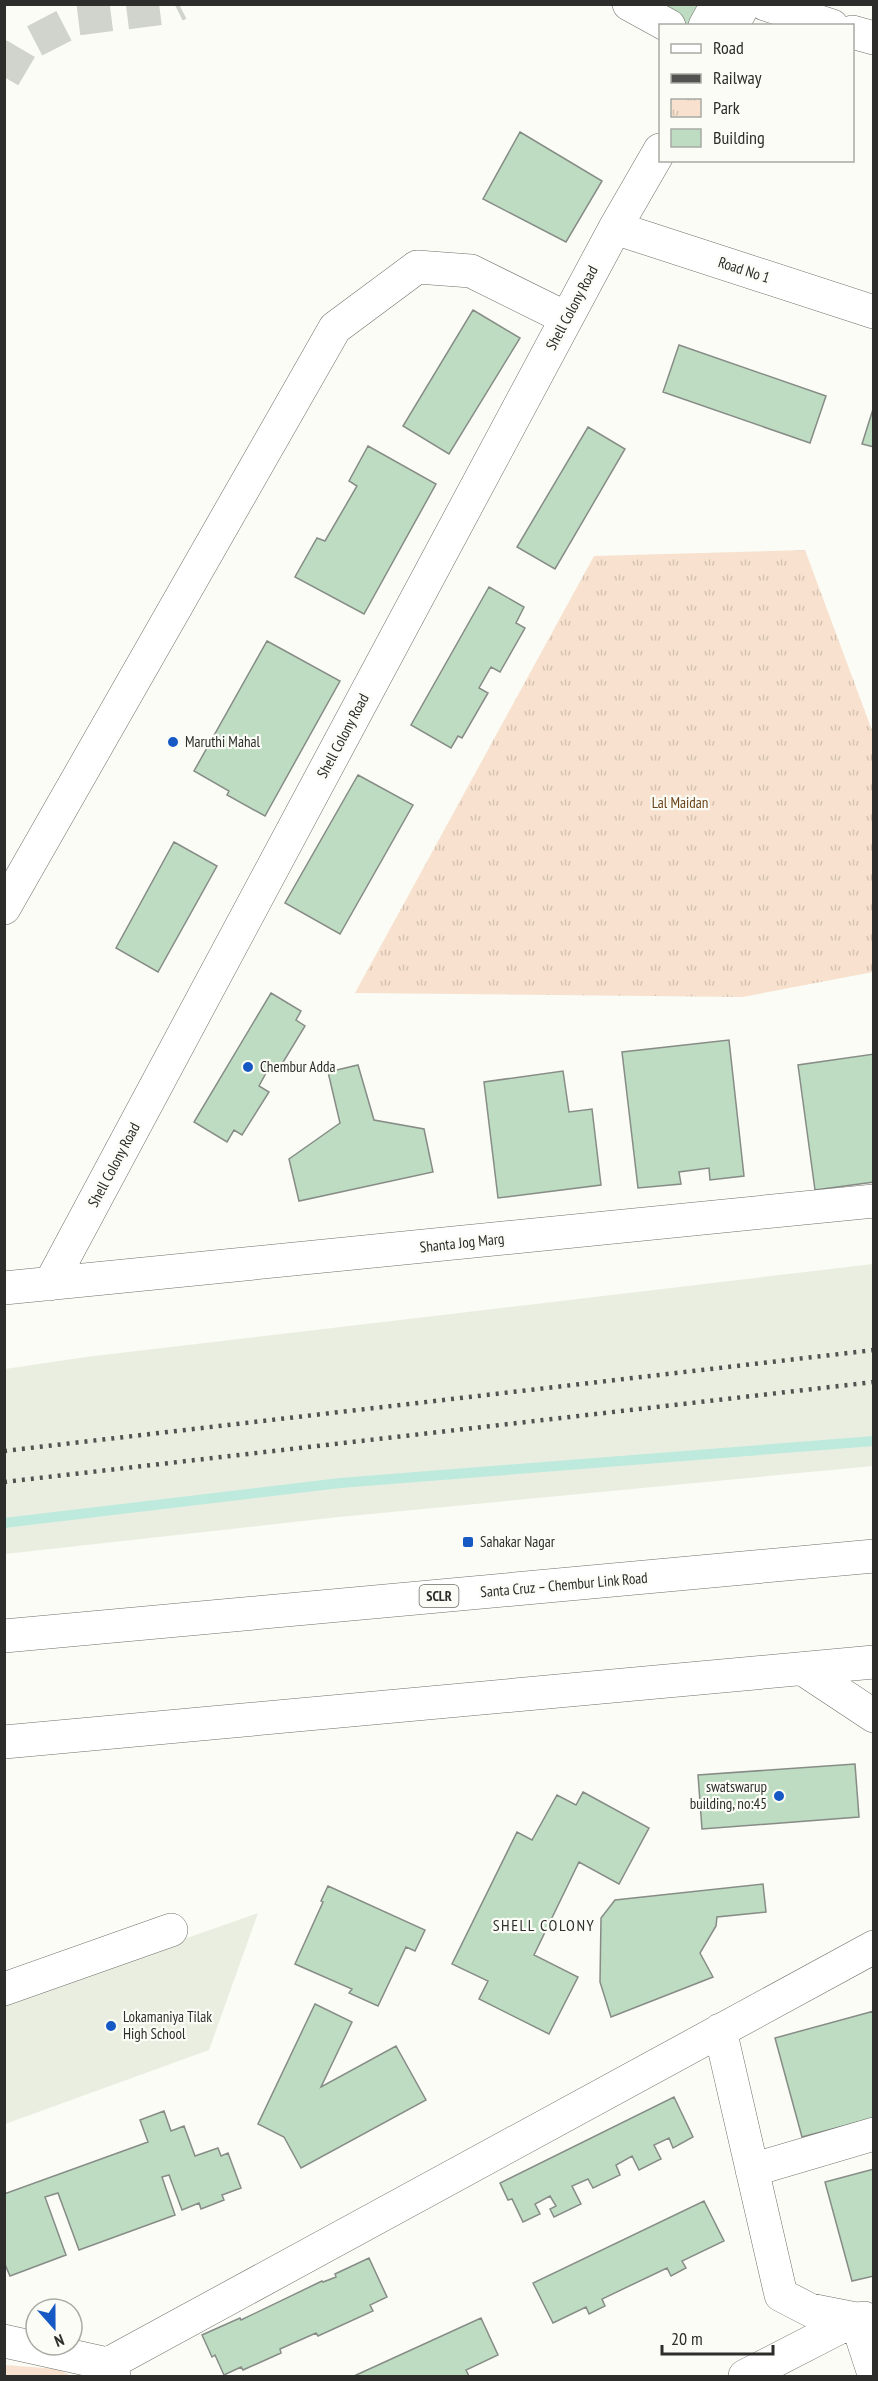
<svg xmlns="http://www.w3.org/2000/svg" width="878" height="2381" viewBox="0 0 878 2381" font-family="'PT Sans Narrow',sans-serif">
  <style>
    .built { fill: #eaeee1 }
    .green { fill: #f8e2cf }
    .park { fill: url(#park-tufts) }
    .lines { fill: none; stroke-linecap: round; stroke-linejoin: round }
    .stream { stroke: #beeade; stroke-width: 10 }
    .building { fill: #bddcc1; stroke: #878c87; stroke-width: 1.5 }
    .minor-tunnel { stroke: #d1d3cd; stroke-width: 33; stroke-dasharray: 33 16; stroke-linecap: butt }
    .minor-casing { stroke: #6f706b; stroke-width: 34 }
    .highway-casing { stroke: #6f706b; stroke-width: 34 }
    .minor { stroke: #fff; stroke-width: 33 }
    .highway { stroke: #fff; stroke-width: 33 }
    .rail { stroke: #525350; stroke-width: 4.5; stroke-dasharray: 3 6; stroke-linecap: butt }
    .poi-dot { fill: #1659c4; stroke: #fafcf5; stroke-width: 2 }
    .labels { text-anchor: middle; stroke-width: 4.5; stroke-linejoin: round; paint-order: stroke }
    .shield { fill: #fafcf5; stroke: #6a6c68; stroke-width: 1.5 }
    .shield-label { font-size: 14px; font-weight: bold; fill: #2d2e2b }
    .street-label { font-size: 15px; fill: #2d2e2b; stroke: #fafcf5 }
    .poi-label { font-size: 15px; fill: #2d2e2b; stroke: #fafcf5; text-anchor: start }
    .park-label { font-size: 15px; fill: #6b4318; stroke: #fafcf5 }
    .neighbourhood-label { font-size: 16px; letter-spacing: 1.5px; fill: #2d2e2b; stroke: #fafcf5 }
  </style>
  <defs>
    <pattern id="park-tufts" width="24" height="20" patternUnits="userSpaceOnUse" patternTransform="scale(1.5)"><rect width="24" height="20" fill="#f8e2cf"/><path d="M3 7l-1-3M5 7V3M7 7l1-3M15 17l-1-3M17 17v-4M19 17l1-3" fill="none" stroke="#d5c2b2"/></pattern>
  </defs>
  <rect width="100%" height="100%" fill="#fafcf5"/>
  <path class="built" d="M873 1264V1466L339 1517 5 1554V1369L86 1357Z
    M258 1913 209 2050 5 2124V2002Z"/>
  <path class="green" d="M4 2365 58 2369 71 2376H5Z"/>
  <path class="park" d="M805 550 873 733V972L743 997 355 993 594 556Z"/>
  <g class="lines">
    <path class="stream" d="M4 1523 340 1483 874 1441"/>
  </g>
  <path class="building" d="M669 4H706L689 26 665 13Z
    M520 132 602 181 566 242 483 199Z
    M473 310 520 338 449 454 403 426Z
    M679 345 826 396 810 443 663 392Z
    M874 406V447L862 444Z
    M588 427 625 449 555 569 517 547Z
    M368 446 436 484 364 614 295 577 317 538 325 541 357 486 349 481Z
    M489 587 524 607 516 623 525 628 500 672 491 667 479 688 488 693 462 738 458 736 451 748 411 725Z
    M267 641 340 681 265 816 227 795 229 791 194 771Z
    M358 775 413 805 340 934 285 903Z
    M174 842 217 866 158 972 116 948Z
    M271 993 301 1011 296 1020 305 1026 279 1069 271 1064 259 1086 269 1092 242 1135 234 1130 227 1142 194 1122Z
    M729 1040 744 1176 710 1180 709 1168 679 1172 681 1184 638 1188 622 1052Z
    M874 1054V1182L815 1190 798 1065Z
    M358 1065 374 1120 424 1129 433 1172 299 1201 289 1159 340 1123 328 1072Z
    M563 1071 569 1112 592 1109 601 1185 498 1198 484 1082Z
    M855 1764 859 1817 702 1829 698 1775Z
    M583 1792 649 1828 619 1884 579 1862 534 1955 578 1977 549 2034 479 1999 488 1981 452 1964 517 1832 532 1840 557 1795 576 1805Z
    M763 1884 766 1912 717 1917 716 1926 700 1953 713 1977 611 2017 600 1982 601 1918 615 1900Z
    M328 1886 425 1930 415 1951 406 1947 378 2006 349 1993 352 1989 295 1964 323 1902 321 1901Z
    M315 2004 352 2022 321 2087 396 2046 426 2100 301 2168 284 2137 258 2124Z
    M874 2011V2118L802 2137 775 2038Z
    M674 2097 693 2137 673 2148 669 2138 654 2145 661 2159 639 2170 632 2156 616 2165 620 2175 593 2188 588 2179 572 2186 581 2204 554 2217 550 2209 556 2206 550 2196 535 2204 540 2214 523 2222 512 2199 508 2200 500 2183Z
    M164 2111 171 2131 184 2126 195 2156 218 2148 221 2156 228 2153 241 2188 222 2195 224 2200 201 2209 199 2203 182 2210 169 2175 162 2177 175 2215 79 2250 58 2193 45 2197 66 2255 10 2276 4 2262V2194L148 2142 140 2120Z
    M874 2169V2276L852 2281 825 2182Z
    M704 2201 724 2241 682 2261 686 2268 671 2276 667 2268 602 2299 605 2306 589 2314 586 2307 553 2323 533 2283Z
    M369 2258 387 2297 370 2305 373 2311 318 2336 316 2333 280 2349 281 2353 243 2370 241 2367 224 2375 215 2355 212 2357 202 2335 240 2318 241 2320 322 2281 323 2282 336 2277 335 2274Z
    M481 2318 498 2355 466 2370 469 2376H354Z"/>
  <g class="lines">
    <path class="minor-tunnel" d="M4 77 21 48 77 19 173 7 179 4"/>
    <g class="minor-casing">
      <path id="minor" d="M629 4 669 26
        M765 4 832 26
        M705 26 717 4
        M732 26 744 4
        M852 32 874 38
        M615 228 874 312
        M4 908 335 328 417 267 471 271 566 318
        M50 1284 615 228 660 150
        M4 1288 874 1201
        M803 1669 874 1716
        M4 1989 171 1930
        M720 2030 781 2295 810 2310 856 2319
        M752 2170 874 2134
        M856 2319 874 2374
        M4 2341 108 2364 114 2376
        M108 2364 874 1947
        M745 2376 856 2319 864 2318"/>
    </g>
    <g class="highway-casing">
      <path id="highway" d="M4 1636 874 1556
        M4 1742 874 1662"/>
    </g>
    <use href="#minor" class="minor"/>
    <use href="#highway" class="highway"/>
    <path class="rail" d="M4 1451 874 1350
      M4 1482 874 1382"/>
  </g>
  <g class="poi-dot">
    <circle cx="173" cy="742" r="6"/>
    <circle cx="248" cy="1067" r="6"/>
    <rect x="462" y="1536" width="12" height="12" rx="3"/>
    <circle cx="779" cy="1796" r="6"/>
    <circle cx="111" cy="2026" r="6"/>
  </g>
  <g class="labels">
    <rect class="shield" x="419.5" y="1585" width="39" height="22" rx="4.5"/>
    <g class="shield-label">
      <text x="439" y="1601">SCLR</text>
    </g>
    <g class="street-label">
      <text transform="translate(744 270) rotate(18)" y="5">Road No 1</text>
      <text transform="translate(572 308) rotate(-62)" y="5">Shell Colony Road</text>
      <text transform="translate(343 736) rotate(-62)" y="5">Shell Colony Road</text>
      <text transform="translate(114 1165) rotate(-62)" y="5">Shell Colony Road</text>
      <text transform="translate(462 1243) rotate(-6)" y="5">Shanta Jog Marg</text>
      <text transform="translate(564 1585) rotate(-5)" y="5">Santa Cruz – Chembur Link Road</text>
    </g>
    <g class="poi-label">
      <text x="185" y="747">Maruthi Mahal</text>
      <text x="260" y="1072">Chembur Adda</text>
      <text x="480" y="1547">Sahakar Nagar</text>
      <text x="767" y="1792" text-anchor="end">swatswarup<tspan x="767" dy="17">building, no:45</tspan></text>
      <text x="123" y="2022">Lokamaniya Tilak<tspan x="123" dy="17">High School</tspan></text>
    </g>
    <g class="park-label">
      <text x="680" y="808">Lal Maidan</text>
    </g>
    <g class="neighbourhood-label">
      <text x="544" y="1931">SHELL COLONY</text>
    </g>
  </g>
  <rect width="878" height="2381" fill="none" stroke="#2d2e2b" stroke-width="12"/>
  <rect x="659" y="24" width="195" height="138" fill="#fafcf5" stroke="#a8aaa4" stroke-width="1.5"/>
  <rect x="671" y="44" width="30" height="9" fill="#ffffff" stroke="#a8aaa4" stroke-width="1.5"/>
  <text x="713" y="54" font-size="18" fill="#2d2e2b">Road</text>
  <rect x="671" y="74" width="30" height="9" fill="#525350" stroke="#a8aaa4" stroke-width="1.5"/>
  <text x="713" y="84" font-size="18" fill="#2d2e2b">Railway</text>
  <rect x="671" y="99" width="30" height="18" fill="url(#park-tufts)" stroke="#a8aaa4" stroke-width="1.5"/>
  <text x="713" y="114" font-size="18" fill="#2d2e2b">Park</text>
  <rect x="671" y="129" width="30" height="18" fill="#bddcc1" stroke="#a8aaa4" stroke-width="1.5"/>
  <text x="713" y="144" font-size="18" fill="#2d2e2b">Building</text>
  <g transform="translate(54 2327) rotate(159)"><circle r="28" fill="#fafcf5" stroke="#a8aaa4" stroke-width="1.5"/>
  <path d="M0-4.5L10 22L0 15L-10 22Z" fill="#1659c4"/>
  <text y="-9" font-size="16" font-weight="bold" text-anchor="middle" fill="#2d2e2b">N</text>
  </g>
  <path d="M662 2345v9h111v-9" fill="none" stroke="#2d2e2b" stroke-width="3"/>
  <text x="671" y="2345" font-size="18" fill="#2d2e2b" stroke="#fafcf5" stroke-width="4.5" paint-order="stroke">20 m</text>
</svg>
